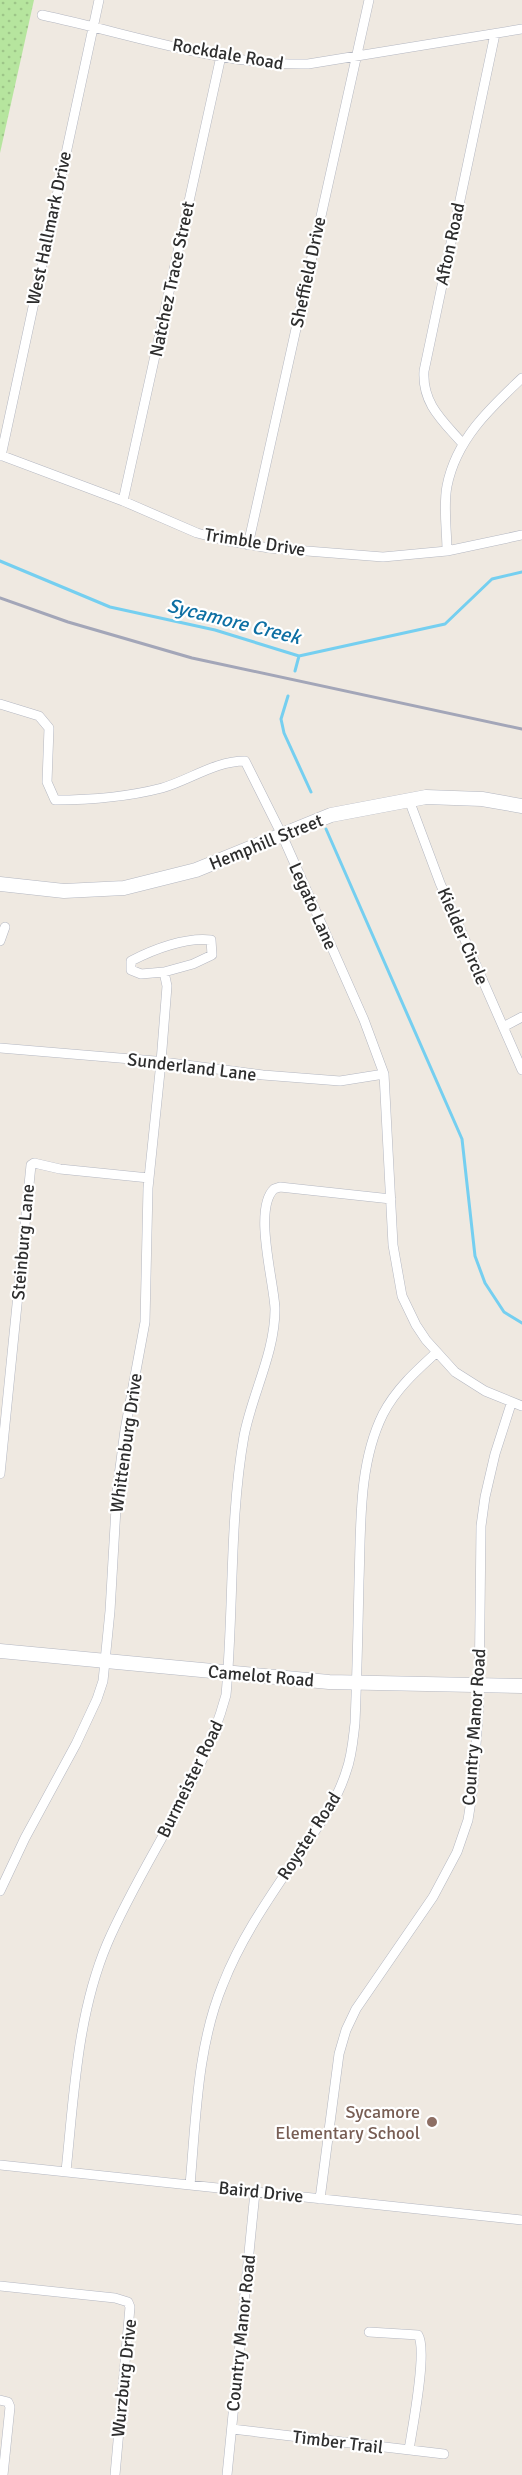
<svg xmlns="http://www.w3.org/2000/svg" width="522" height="2475" viewBox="0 0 522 2475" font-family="Signika,sans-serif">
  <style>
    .grass { fill: url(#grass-dots) }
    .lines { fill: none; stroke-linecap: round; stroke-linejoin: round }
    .stream { stroke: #75cff0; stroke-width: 3 }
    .street-casing { stroke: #b4b7c1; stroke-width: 10 }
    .secondary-casing { stroke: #b4b7c1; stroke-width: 15 }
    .street { stroke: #fff; stroke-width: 9 }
    .secondary { stroke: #fff; stroke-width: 14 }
    .rail { stroke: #a3a6b8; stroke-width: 3 }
    .education-dot { fill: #8d6e63; stroke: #fff; stroke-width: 2 }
    .labels { text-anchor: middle; stroke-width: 4.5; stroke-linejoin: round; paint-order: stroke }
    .street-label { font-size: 18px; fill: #2e2e2e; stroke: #fff }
    .education-label { font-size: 18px; fill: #785e54; stroke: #fff; text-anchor: end }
    .water-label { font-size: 20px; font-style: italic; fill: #0d6fa3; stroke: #fff }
  </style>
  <defs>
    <pattern id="grass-dots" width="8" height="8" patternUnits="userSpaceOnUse" patternTransform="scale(1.5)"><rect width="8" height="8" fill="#b6e59e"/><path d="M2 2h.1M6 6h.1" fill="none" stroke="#9dc588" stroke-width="1.8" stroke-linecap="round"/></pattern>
  </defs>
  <rect width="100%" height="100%" fill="#efe9e1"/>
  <path class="grass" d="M0 0H34L0 153Z"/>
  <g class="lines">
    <path class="stream" d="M0 561 110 607 215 630 299 656 445 624 492 579 522 572
      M295 671 299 656
      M288 696 281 719 284 733 311 792
      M326 829 462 1139 475 1256 485 1283 504 1312 522 1323"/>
    <g class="street-casing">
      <path id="street" d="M42 15C128 33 220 66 308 64L522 29
        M463 444C443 421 422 404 424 371L495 34
        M0 455 123 501 197 533 228 541 269 548 383 557 447 551 522 535
        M1 456 99 0
        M123 501 221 56
        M248 545 369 0
        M447 551C447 531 443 506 447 486 456 440 489 409 522 378
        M0 704 39 716 49 728 47 782 55 800C91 800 127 797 162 788 190 780 215 761 245 761L282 835 364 1020 384 1074 393 1245 402 1296 416 1325 426 1340 455 1372 485 1391 522 1406
        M409 800 440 883 522 1070
        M0 941 5 927
        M503 1027 522 1017
        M0 1048 155 1061 263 1075 340 1081 384 1074
        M0 1474 31 1165 34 1163 60 1169 149 1178
        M0 1891 25 1838 76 1744 97 1699 103 1681 110 1611 117 1491 125 1430 145 1322 148 1188 161 1062 167 986 164 972 193 964 212 955 211 940C186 937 154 949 131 961V970L141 974 164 972
        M0 2165 522 2220
        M66 2171C74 2096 77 2015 107 1944 143 1860 202 1784 226 1695 234 1609 229 1521 244 1436 252 1394 275 1353 275 1309 274 1281 253 1209 274 1189L280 1187 391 1199
        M190 2185C196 2119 197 2046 223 1984 241 1938 269 1898 296 1858 315 1831 336 1804 346 1772 352 1756 353 1740 355 1723 357 1676 358 1629 359 1581 361 1527 358 1464 383 1414 396 1389 416 1371 437 1352
        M320 2199 339 2054 346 2030 356 2009 433 1897 457 1852 468 1820 473 1788 479 1702 481 1526 485 1497 495 1454 511 1404
        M0 2286 115 2298 128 2302 130 2307 115 2475
        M369 2332 418 2335C428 2350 412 2429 409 2450
        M0 2400 8 2402 10 2407 3 2475
        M232 2429 444 2454
        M227 2475 255 2192"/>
    </g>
    <g class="secondary-casing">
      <path id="secondary" d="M0 884 64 891 124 888 196 870 331 815 426 797 482 799 522 806
        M0 1651 329 1682 522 1686"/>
    </g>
    <use href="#street" class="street"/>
    <use href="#secondary" class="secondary"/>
    <path class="rail" d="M0 598 68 622 192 658 522 729"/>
  </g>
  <circle class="education-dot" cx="432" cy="2122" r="6"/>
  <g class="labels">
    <g class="street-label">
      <text transform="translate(228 54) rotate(10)" y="6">Rockdale Road</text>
      <text transform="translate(49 228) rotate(-78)" y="6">West Hallmark Drive</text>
      <text transform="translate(450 244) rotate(-78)" y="6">Afton Road</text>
      <text transform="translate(308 272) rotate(-78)" y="6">Sheffield Drive</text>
      <text transform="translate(172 279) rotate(-78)" y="6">Natchez Trace Street</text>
      <text transform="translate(255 542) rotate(9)" y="6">Trimble Drive</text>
      <text transform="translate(266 842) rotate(-22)" y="6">Hemphill Street</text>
      <text transform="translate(313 906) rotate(66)" y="6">Legato Lane</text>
      <text transform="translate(463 936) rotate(67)" y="6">Kielder Circle</text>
      <text transform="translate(192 1067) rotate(7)" y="6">Sunderland Lane</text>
      <text transform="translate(23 1242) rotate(-85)" y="6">Steinburg Lane</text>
      <text transform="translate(126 1443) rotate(-82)" y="6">Whittenburg Drive</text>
      <text transform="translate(261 1676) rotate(5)" y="6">Camelot Road</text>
      <text transform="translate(474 1727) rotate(-86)" y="6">Country Manor Road</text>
      <text transform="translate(190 1779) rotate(-64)" y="6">Burmeister Road</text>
      <text transform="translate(309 1836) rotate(-57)" y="6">Royster Road</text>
      <text transform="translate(261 2192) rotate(6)" y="6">Baird Drive</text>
      <text transform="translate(241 2333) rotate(-84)" y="6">Country Manor Road</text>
      <text transform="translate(124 2378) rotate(-84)" y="6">Wurzburg Drive</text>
      <text transform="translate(338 2442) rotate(7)" y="6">Timber Trail</text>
    </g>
    <g class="education-label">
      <text x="420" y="2118">Sycamore<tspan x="420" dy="21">Elementary School</tspan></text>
    </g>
    <g class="water-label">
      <text transform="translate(234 621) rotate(14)" y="7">Sycamore Creek</text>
    </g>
  </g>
</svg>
